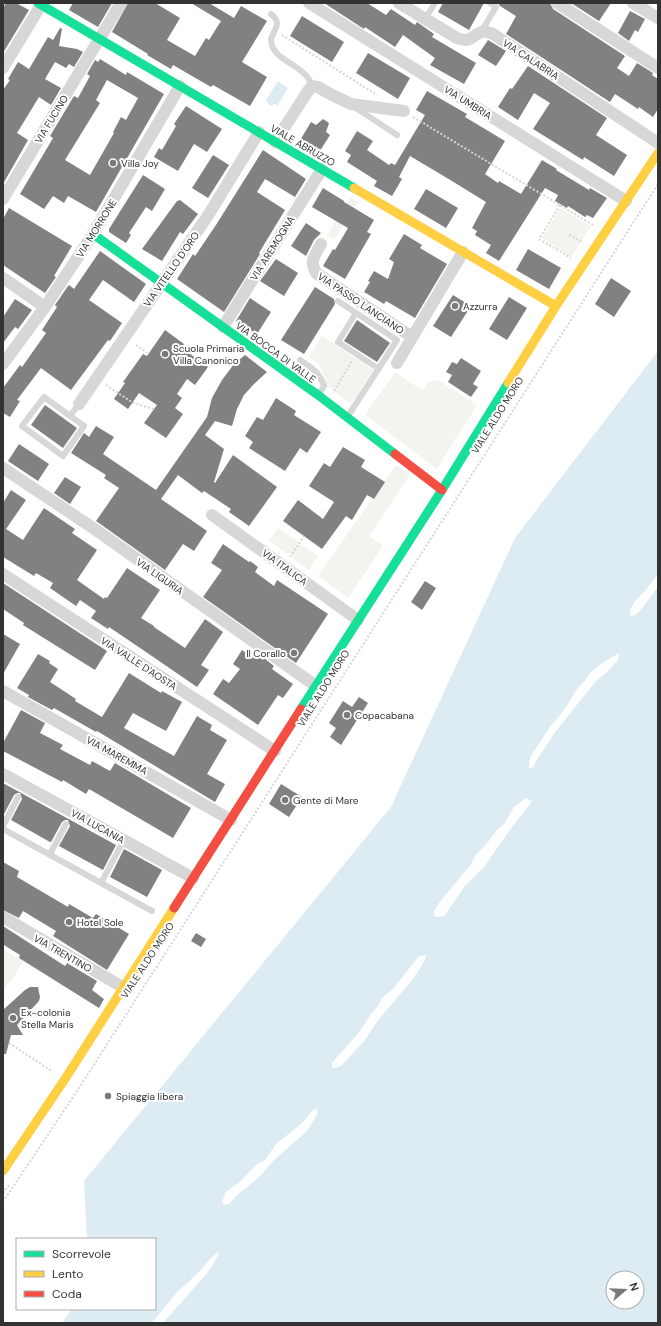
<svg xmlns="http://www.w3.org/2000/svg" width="661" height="1326" viewBox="0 0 661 1326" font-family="'DM Sans',sans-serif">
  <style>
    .green { fill: #f1f5ed }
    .water { fill: #ddebf3; fill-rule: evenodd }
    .pier { fill: #fff }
    .building { fill: #818181; fill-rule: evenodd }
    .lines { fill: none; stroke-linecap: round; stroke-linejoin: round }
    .path { stroke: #d6d6d6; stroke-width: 2; stroke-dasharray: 2 2; stroke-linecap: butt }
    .lane { stroke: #d7d7d7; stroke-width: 6 }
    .street { stroke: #d7d7d7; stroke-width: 12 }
    .fast { stroke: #16e098; stroke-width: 9 }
    .slow { stroke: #ffcf43; stroke-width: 9 }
    .jam { stroke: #f24e42; stroke-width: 9 }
    .poi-dot { fill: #7a7a7a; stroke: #fff; stroke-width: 1.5 }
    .labels { text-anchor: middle; stroke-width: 4; stroke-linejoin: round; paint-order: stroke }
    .street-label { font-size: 10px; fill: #333; stroke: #fff }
    .poi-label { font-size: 10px; fill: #333; stroke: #fff; text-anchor: start }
  </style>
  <rect width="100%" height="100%" fill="#fff"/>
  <path class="green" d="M350 198 358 202 334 240 327 235Z
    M560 208 591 226 571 257 542 238Z
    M322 336 373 370 351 404 326 385C325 372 320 364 309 357Z
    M395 372 423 391 428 382 438 380 477 405 437 469 365 415Z
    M396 465 410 475 369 536 383 546 348 598 318 576Z
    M278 528 318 556 309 570 292 558 293 556 289 553 288 554 269 541Z
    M3 949 23 961 13 978 3 990Z"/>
  <path class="water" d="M278 81 288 88 277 106 275 104 270 106 266 100Z
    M658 351V1323H62L72 1309H155V1239H87L84 1181 391 807 515 538ZM613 1278H637V1302H613Z"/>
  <path class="pier" d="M658 574V587L639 612 635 615 631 616 630 611 634 602 645 591Z
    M619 653 618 660 607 672 596 681 556 731 538 758 533 767 529 768V762L531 756 552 724 562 713 577 689 585 681 589 674 599 665Z
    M526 798 532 801 528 807 512 827 484 867 465 886 444 916 438 917 434 916V911L439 903 471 864 476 855 488 842 497 830 504 824 514 807Z
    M426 955 425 960 414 978 379 1019 364 1041 341 1066 335 1068 332 1067V1063L360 1031 371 1014 378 1006 383 997 393 989 419 956Z
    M317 1108V1114L308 1130 274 1160 258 1178 236 1196 229 1204 224 1205 222 1201 226 1192 241 1181 256 1165 265 1160 276 1144 301 1124 312 1111Z
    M219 1251 217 1258 208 1272 163 1323H152L178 1291 196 1275 210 1259Z"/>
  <path class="building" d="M6 3H16L29 10 3 53V8Z
    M73 3H112L98 27 69 10Z
    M128 3H155L180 18 167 40 195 56 206 38 209 40 221 21 191 3H209L234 18 241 6 267 21 242 62 267 77 250 106 213 85 211 87 173 65 171 69 147 55 148 54 112 32Z
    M324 3H367L386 15 391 9 415 25 417 22 434 34 432 37 476 63 464 84 430 65 435 58 403 35 395 47 365 27 364 29Z
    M443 3H484L469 30 438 12Z
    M498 3H550L553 9 625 56 617 68 629 76 637 63 653 73 652 75 658 79V109L653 117 639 107 638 109 615 94 610 102 506 34 516 16 500 6Z
    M571 3H611L599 21Z
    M630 11 645 19 638 32 635 30 629 41 618 33Z
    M302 16 344 42 332 62 290 36Z
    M60 28 62 29 59 46 77 49 83 52 74 67 69 64 66 68 55 62 45 79 61 88 51 105 39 97 17 133 28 140 3 184V90L10 80 8 79 18 62 29 69 48 37 53 40Z
    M488 40 506 51 496 66 478 55Z
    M368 53 410 78 398 99 356 73Z
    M100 59 126 75 127 72 164 94 96 212 68 196 64 203 53 196 44 209 20 194 53 138 50 136 74 96 78 98 90 76 87 74 95 60 98 62ZM107 80 138 98 126 120 121 117 113 132 114 133 90 175 65 160 100 103 96 100Z
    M528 66 607 118 596 135 627 155 614 176 584 157 583 160 533 129 550 103 534 93 518 120 498 107 510 88 512 89Z
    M427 91 467 114 465 117 505 141 485 174 498 183 499 181 521 194 542 160 557 169 556 170 589 190 590 188 607 198 593 218 587 215 585 217 568 206 567 208 555 201 558 195 545 188 499 261 486 253 491 245 475 235 477 231 472 228 486 202 452 181 410 156 399 177 402 179 392 196 374 186 377 181 347 162 351 155 345 151 357 131 373 141 367 150 389 165 391 163 395 165 425 115 416 110Z
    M186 106 222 129 207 152 194 144 178 171 154 157 159 148 162 150 176 126 174 124Z
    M323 119 329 123 326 132 330 135 318 154 299 142 311 122 316 125Z
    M263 150 306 179 295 197 265 179 257 192 285 210 259 253 260 254 224 312 177 279 193 254 195 256 216 225Z
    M213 155 229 165 208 198 192 188Z
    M143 175 165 189 152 211 146 207 129 233 131 235 126 243 109 232V229Z
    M323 188 344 201V202L374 220 367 232 371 234 345 279 323 266 333 249 335 250 348 228 312 207Z
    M426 189 458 208 446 228 414 209Z
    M180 200 198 214 183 234 180 232 162 261 142 249 177 201Z
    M9 208 72 246 54 276 56 277 45 293 3 265V219Z
    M306 223 321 233 314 240 306 256 291 246Z
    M404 234 422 245 420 248 447 264 415 318 386 301 384 304 364 292 370 282 368 281 374 271 388 279 394 262 389 259Z
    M528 249 561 268 549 289 516 270Z
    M100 251 146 284 134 302 103 280 89 300 122 323 110 341 108 340 71 390 41 368 17 400 20 401 10 417 3 413V388L20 365 22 367 46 333 42 330 57 307 55 305 68 286 69 285 74 289Z
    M276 259 298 273 284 296 260 281Z
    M611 278 631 291 614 317 595 304Z
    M315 287 334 299 335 304 304 354 281 340Z
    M453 295 471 306 451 337 433 326Z
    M509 297 527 308 507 340 489 329Z
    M250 298 271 312 257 334 236 321Z
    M15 299 32 310 18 329 15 327 3 343V317Z
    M357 320 390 343 377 362 344 341Z
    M165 330 184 344 182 348 208 367 195 385 187 379 177 394 182 398 175 408 183 414 166 438 144 423 157 405 139 393 128 409 114 399 125 383 123 382 143 354 147 356Z
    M245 355 267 372 254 384 244 395 237 409 232 426 215 421 205 435 224 449 214 482 215 483 233 455 277 487 249 526 229 512 231 509 204 491 202 493 178 475 161 499 207 531 194 551 183 544 165 570 96 521 119 488 104 478 106 475 71 453 84 433 89 437 96 426 114 437 103 454 156 490 207 417 212 398 222 380 234 364Z
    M461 358 481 371 473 384 478 387 471 397 448 382 452 375 446 372 452 362 457 364Z
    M276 398 296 411 294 415 321 432 307 453 300 448 285 471 249 448 253 442 245 436 257 417 263 420Z
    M45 405 77 428 63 448 31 425Z
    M19 444 49 464 38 481 8 461Z
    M343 447 365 460 361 467 385 482 374 499 367 495 352 520 346 516 322 549 283 521 298 500 323 519 334 502 309 486 324 463 330 467Z
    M65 477 81 487 70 504 54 493Z
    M11 490 26 500 6 529 23 540 44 508 75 529 72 533 97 550 77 580 104 599 105 597 107 598 127 568 160 590 141 618 154 626V627L185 648 205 619 223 632 201 665 209 670 197 687 146 652 109 627 108 629 91 618 96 611 80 600 76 606 50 588 53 583 36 573 34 576 3 557V503Z
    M223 544 249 562 250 561 258 567 255 572 274 586 277 580 328 614 296 663 203 597 222 570 211 563Z
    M425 581 436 588 422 610 411 602Z
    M3 583 107 651 95 670 23 625 24 623 3 609Z
    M3 634 20 644 3 674Z
    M242 650 253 658 256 655 263 660 264 658 274 666 272 669 293 684 283 698 278 695 258 725 213 694 223 679 229 683 240 669 233 664Z
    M38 654 50 661 49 663 58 669 50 682 76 699 75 701 102 717 129 673 161 693 162 691 182 702 166 731 133 713 124 728 174 756 197 716 212 725 210 730 227 740 207 774 225 784 215 802 97 731 96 732 54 708 52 710 28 697 29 695 17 688Z
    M359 697 368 703 341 745 330 737 336 728 329 723 343 701 352 707Z
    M21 710 45 723 40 733 63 745 60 749 90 765 92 761 110 771 115 763 191 808 173 838 89 789 86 794 63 780 62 782 3 751V743Z
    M3 783 116 845 103 870 59 846 70 826 68 820H65L62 822 51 842H50L11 820 22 799 20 793H17L14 795 3 816Z
    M281 784 302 797 289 817 269 804Z
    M124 849 162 870 147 897 110 877Z
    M3 862 19 871 17 877 68 907 69 904 93 918 96 914 129 934 107 970 53 936 56 931 23 911 19 918 3 910Z
    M3 926 65 966 67 963 97 981 92 990 104 999 99 1008 19 958 20 955 4 945 3 947Z
    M196 933 206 939 201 947 191 941Z
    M30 987H38L40 997 39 1001 17 1025 23 1035H11L6 1054H3V1010L25 990Z"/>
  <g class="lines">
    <path class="path" d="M282 35 377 95
      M413 117 593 225
      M560 205 539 239 571 258
      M569 235 582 242
      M136 345 149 354
      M106 385 133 403 154 409
      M334 391 352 361
      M290 557 304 536
      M9 1043 53 1072
      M3 1193 9 1185
      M3 1202 79 1088 658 184"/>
    <path class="lane" d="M271 14C282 23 275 28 271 39 271 62 305 63 312 86
      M425 19 435 3
      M481 32 496 7 490 3
      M356 108 397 135
      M338 301 397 340 348 416
      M354 316 338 342 379 369
      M300 360C311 367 320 373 324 386L319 394
      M70 416 84 426 63 456 22 426 44 397 70 416 79 404
      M3 826 18 797
      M3 829 152 911
      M50 854 66 824
      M101 883 124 840"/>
    <path class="street" d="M309 3 626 201
      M399 3 457 38C472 44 471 35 484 31L493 34 658 143
      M557 3 658 68
      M633 3 658 18
      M3 68 41 5
      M275 142 308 91 312 86 318 87 332 95 351 104 404 111
      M3 199 121 3
      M321 244C315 255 309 261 316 273L412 337
      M3 278 45 307
      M223 327 322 169
      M397 363 463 252
      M3 364 45 307 93 234 180 86
      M79 404 209 214 259 132
      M3 468 96 530 316 686
      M212 515 358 620
      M3 574 275 751
      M3 691 231 820
      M3 774 193 878
      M3 917 124 988"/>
    <path class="fast" d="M38 3 354 188
      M93 234 318 395 395 454
      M301 709 442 490 508 383"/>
    <path class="slow" d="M354 188 556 306
      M508 383 556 306 658 153
      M3 1171 65 1079 174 908"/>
    <path class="jam" d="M395 454 442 490
      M174 908 301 709"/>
  </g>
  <g class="poi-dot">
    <circle cx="113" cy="163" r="4"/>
    <circle cx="455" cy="306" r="4"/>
    <circle cx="165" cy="354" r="4"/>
    <circle cx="294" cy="653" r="4"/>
    <circle cx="347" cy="715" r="4"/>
    <circle cx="285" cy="800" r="4"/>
    <circle cx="69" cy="922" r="4"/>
    <circle cx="13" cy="1018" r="4"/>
    <circle cx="108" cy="1096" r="4"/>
  </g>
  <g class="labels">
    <g class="street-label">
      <text transform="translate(531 59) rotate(33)" y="4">VIA CALABRIA</text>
      <text transform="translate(468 102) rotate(32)" y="4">VIA UMBRIA</text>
      <text transform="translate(51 119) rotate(-59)" y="4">VIA FUCINO</text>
      <text transform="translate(303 145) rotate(30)" y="4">VIALE ABRUZZO</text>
      <text transform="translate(96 228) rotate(-58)" y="4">VIA MORRONE</text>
      <text transform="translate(272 248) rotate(-58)" y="4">VIA AREMOGNA</text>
      <text transform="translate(171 269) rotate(-55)" y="4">VIA VITELLO D'ORO</text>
      <text transform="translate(361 303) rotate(34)" y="4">VIA PASSO LANCIANO</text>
      <text transform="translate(276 352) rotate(36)" y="4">VIA BOCCA DI VALLE</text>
      <text transform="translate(497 415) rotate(-58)" y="4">VIALE ALDO MORO</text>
      <text transform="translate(285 567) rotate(36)" y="4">VIA ITALICA</text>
      <text transform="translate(160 576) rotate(35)" y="4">VIA LIGURIA</text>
      <text transform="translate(139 663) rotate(33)" y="4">VIA VALLE D'AOSTA</text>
      <text transform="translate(323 688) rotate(-58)" y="4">VIALE ALDO MORO</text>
      <text transform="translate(117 755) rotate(29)" y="4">VIA MAREMMA</text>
      <text transform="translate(98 826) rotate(29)" y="4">VIA LUCANIA</text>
      <text transform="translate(63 953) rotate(30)" y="4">VIA TRENTINO</text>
      <text transform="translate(147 960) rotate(-57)" y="4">VIALE ALDO MORO</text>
    </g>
    <g class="poi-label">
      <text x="121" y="167">Villa Joy</text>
      <text x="463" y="310">Azzurra</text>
      <text x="173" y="352">Scuola Primaria<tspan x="173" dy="12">Villa Canonico</tspan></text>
      <text x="286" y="657" text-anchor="end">Il Corallo</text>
      <text x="355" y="719">Copacabana</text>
      <text x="293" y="804">Gente di Mare</text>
      <text x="77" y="926">Hotel Sole</text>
      <text x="21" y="1016">Ex-colonia<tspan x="21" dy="12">Stella Maris</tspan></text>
      <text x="116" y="1100">Spiaggia libera</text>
    </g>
  </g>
  <rect width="661" height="1326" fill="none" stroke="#333333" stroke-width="8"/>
  <rect x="16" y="1238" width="140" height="72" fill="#ffffff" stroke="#adadad"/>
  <rect x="24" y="1251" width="20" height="6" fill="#16e098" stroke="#adadad"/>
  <text x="52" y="1258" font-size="12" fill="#333333">Scorrevole</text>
  <rect x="24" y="1271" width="20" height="6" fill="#ffcf43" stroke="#adadad"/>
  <text x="52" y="1278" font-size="12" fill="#333333">Lento</text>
  <rect x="24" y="1291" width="20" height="6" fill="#f24e42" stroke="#adadad"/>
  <text x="52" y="1298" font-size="12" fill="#333333">Coda</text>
  <g transform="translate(625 1290) rotate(71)"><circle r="19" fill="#ffffff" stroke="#adadad"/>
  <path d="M0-3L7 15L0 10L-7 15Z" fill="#7a7a7a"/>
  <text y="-6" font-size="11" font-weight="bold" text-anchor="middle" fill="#333333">N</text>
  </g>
</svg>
